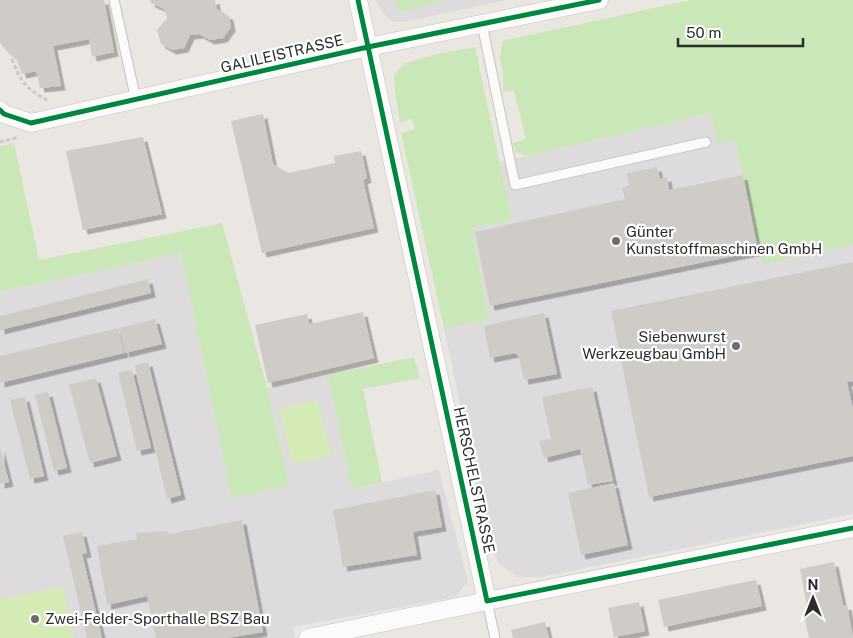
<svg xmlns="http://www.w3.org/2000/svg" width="853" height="638" viewBox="0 0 853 638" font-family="'Public Sans',sans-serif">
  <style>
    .industrial { fill: #dedbdd }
    .green { fill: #cae7b8 }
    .pitch { fill: #d5ebb6 }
    .building { fill: #cfccc8; filter: url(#shadow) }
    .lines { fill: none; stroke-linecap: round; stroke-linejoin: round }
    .service-casing { stroke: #c3c2c2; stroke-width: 11 }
    .minor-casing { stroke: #c3c2c2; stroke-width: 19 }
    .path { stroke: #c8c8c7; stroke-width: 3; stroke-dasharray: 4 2.5; stroke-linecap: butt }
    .service { stroke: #fcfbfa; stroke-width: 9 }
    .minor { stroke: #fcfbfa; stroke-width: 18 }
    .cycleway-casing { stroke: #fff; stroke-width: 8 }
    .cycleway { stroke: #00873e; stroke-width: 5 }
    .poi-dot { fill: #6e6d6b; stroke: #fff; stroke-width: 2 }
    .labels { text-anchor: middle; stroke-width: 4.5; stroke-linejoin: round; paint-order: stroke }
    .street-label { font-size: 15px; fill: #2c2c2c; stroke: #fff }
    .poi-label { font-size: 15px; fill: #2c2c2c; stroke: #fff; text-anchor: start }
  </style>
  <defs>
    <filter id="shadow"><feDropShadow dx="4.5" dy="4.5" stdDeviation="0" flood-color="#0004"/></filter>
  </defs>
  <rect width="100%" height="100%" fill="#eae6e1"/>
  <path class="industrial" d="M376 0H507L404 22H394L388 18 382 12Z
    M711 113 735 139 763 263 853 244V514L542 577H517L499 564 489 543 444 328 489 319 472 228 512 220 500 162Z
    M181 253 232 497 289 485 267 388 328 375 352 489 439 470 468 582 455 597 293 627 295 638H0V292Z"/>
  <path class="green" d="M396 0H446L399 12Z
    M691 0H853V244L763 264 735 140 718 143 711 113 526 156 516 152 513 143 526 139 514 90 503 92V73L500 59 502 41Z
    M475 47 512 220 472 228 489 320 444 328 401 133 415 129 412 119 400 122 394 84V75L404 64 432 55Z
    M14 143 39 260 222 223 267 388 289 485 232 498 181 253 0 292V146Z
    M414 357 420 378 363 389 382 482 352 489 328 375Z"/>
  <path class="pitch" d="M317 400 331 455 293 464 279 409Z
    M63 587 74 638H0V600Z"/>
  <path class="building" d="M0 0H104L114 52 92 57 89 39 53 46 61 86 40 88 36 71 22 74 16 58 3 47 0 42Z
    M150 0H215L217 9 229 16 231 27 223 38 210 40 199 34 190 35 184 48 172 50 161 44 157 30 167 18 164 9 151 3Z
    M263 114 273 164 288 173 335 163 334 156 361 151 367 178 363 180 374 228 262 253 231 121Z
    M143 137 162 214 83 230 66 151Z
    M657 167 660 179 667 177 669 190 743 175 758 251 490 306 475 232 625 199 622 188 629 185 627 173Z
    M853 262V381L847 382 853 409V456L649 497 611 311Z
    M148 279 151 293 0 330V316Z
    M363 312 374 358 268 383 255 325 307 314 309 324Z
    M544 313 557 374 524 380 519 357 515 353 490 358 484 326Z
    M155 319 162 344 125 353 119 328Z
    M118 328 124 353 0 383V356Z
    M148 362 181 495 167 499 135 366Z
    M132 370 151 448 137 451 118 373Z
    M96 378 117 456 90 463 69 385Z
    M592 387 613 481 588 485 580 449 544 458 539 441 551 439 542 397Z
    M48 392 67 468 54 471 35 395Z
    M25 397 44 476 30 479 10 400Z
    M0 447 9 482 0 484Z
    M614 483 628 545 581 555 568 493Z
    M435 490 442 527 413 532 417 555 343 567 333 510Z
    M242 520 263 632 227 638H156L147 596 107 605 97 546 137 539 136 533 168 531 169 534Z
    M82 532 87 553 82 554 102 638H87L63 536Z
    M834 562 843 606 847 605 853 638H809L804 614 808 613 800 569Z
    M756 580 762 606 664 627 658 600Z
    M639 602 645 631 614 637 608 608Z
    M545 622 549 638H513L511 630Z"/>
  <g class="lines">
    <g class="service-casing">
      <path id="service" d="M114 0 136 100
        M482 24 515 185 706 142
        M487 601 495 638"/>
    </g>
    <g class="minor-casing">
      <path id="minor" d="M358 0 487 601 853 528
        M0 110 4 114 31 123 368 47 599 0
        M308 638 487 601"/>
    </g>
    <path class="path" d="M12 59C22 84 25 88 49 101
      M0 142 19 137"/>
    <use href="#service" class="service"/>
    <use href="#minor" class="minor"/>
    <g class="cycleway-casing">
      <path id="cycleway" d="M358 0 487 601 853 528
        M0 110 4 114 31 123 368 47 599 0"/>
    </g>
    <use href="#cycleway" class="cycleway"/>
  </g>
  <g class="poi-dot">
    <circle cx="616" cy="241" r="5"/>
    <circle cx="736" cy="346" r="5"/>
    <circle cx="35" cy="619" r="5"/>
  </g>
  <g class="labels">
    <g class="street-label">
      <text transform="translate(282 54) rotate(-13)" y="5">GALILEISTRASSE</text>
      <text transform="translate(474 480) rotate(78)" y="5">HERSCHELSTRASSE</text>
    </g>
    <g class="poi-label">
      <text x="626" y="237">Günter<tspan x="626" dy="17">Kunststoffmaschinen GmbH</tspan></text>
      <text x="726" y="342" text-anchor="end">Siebenwurst<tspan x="726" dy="17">Werkzeugbau GmbH</tspan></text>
      <text x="45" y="624">Zwei-Felder-Sporthalle BSZ Bau</text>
    </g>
  </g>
  <g transform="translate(813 598)" stroke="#ffffff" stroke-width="4" paint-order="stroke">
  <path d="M0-4L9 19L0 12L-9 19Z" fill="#2c2c2c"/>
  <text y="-8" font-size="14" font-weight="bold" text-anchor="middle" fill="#2c2c2c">N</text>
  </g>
  <path d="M678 38v8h125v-8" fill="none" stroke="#2c2c2c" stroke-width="2.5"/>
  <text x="686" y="38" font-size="15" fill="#2c2c2c" stroke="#ffffff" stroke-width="4" paint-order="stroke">50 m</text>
</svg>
